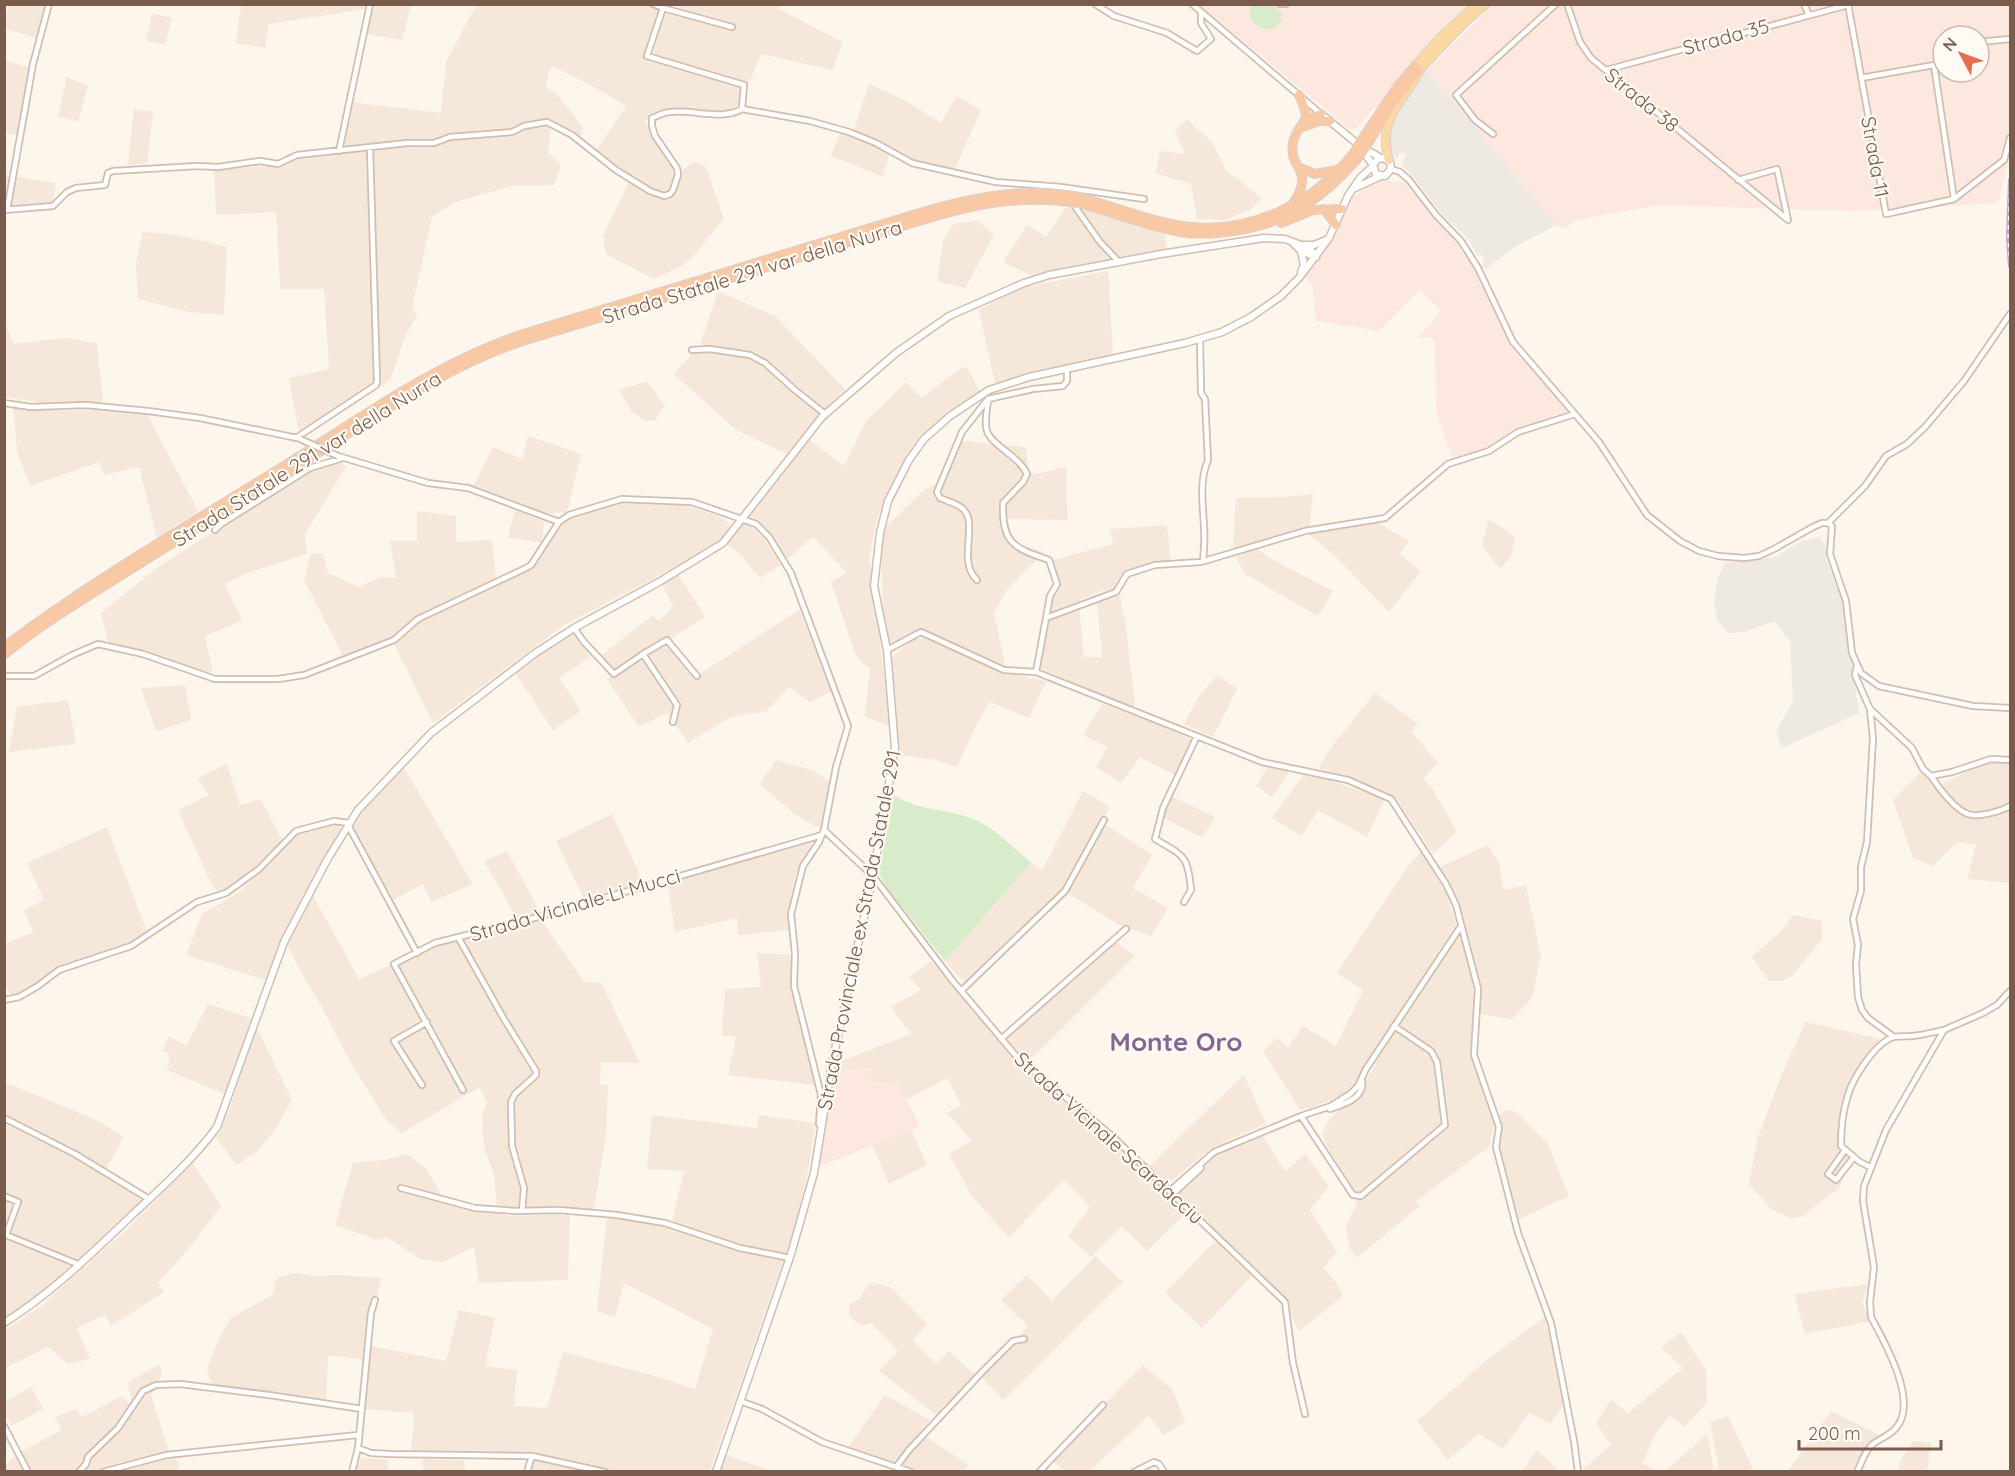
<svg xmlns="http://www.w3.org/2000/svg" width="2015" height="1476" viewBox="0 0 2015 1476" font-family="Quicksand,sans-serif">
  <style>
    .residential { fill: #f5e8da }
    .commercial { fill: #fde8e0; fill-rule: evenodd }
    .industrial { fill: #efe9e4 }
    .green { fill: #d8ecc9 }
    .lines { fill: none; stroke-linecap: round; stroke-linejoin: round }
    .minor-casing { stroke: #d1beb0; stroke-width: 8 }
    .tertiary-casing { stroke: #d1beb0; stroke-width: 9 }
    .primary-casing { stroke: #dad1cd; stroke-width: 10 }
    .trunk-casing { stroke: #dad1cd; stroke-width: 10 }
    .minor { stroke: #fff; stroke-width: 4.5 }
    .tertiary { stroke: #fff; stroke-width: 6 }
    .primary { stroke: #fbd9a5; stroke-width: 8 }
    .trunk { stroke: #f9c8a4; stroke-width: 8 }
    .rail-casing { stroke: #b9a8c9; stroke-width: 4 }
    .rail { stroke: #fffaf3; stroke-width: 1.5; stroke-dasharray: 4.5; stroke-linecap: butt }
    .minor-bridge-casing { stroke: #d1beb0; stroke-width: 8; stroke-linecap: butt }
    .trunk-bridge-casing { stroke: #dad1cd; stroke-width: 10; stroke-linecap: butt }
    .minor-bridge { stroke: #fff; stroke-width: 4.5 }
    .trunk-bridge { stroke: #f9c8a4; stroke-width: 8 }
    .labels { text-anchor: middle; stroke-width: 4.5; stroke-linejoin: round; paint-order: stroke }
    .street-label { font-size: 20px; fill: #7a5c4d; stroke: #fffaf3 }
    .district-label { font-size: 26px; font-weight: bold; fill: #846695; stroke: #fffaf3 }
  </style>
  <rect width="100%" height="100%" fill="#fdf6ec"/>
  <path class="residential" d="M9 5H47L37 38 5 29 4 20Z
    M241 5V4L367 5 366 9 269 24 265 48 236 43Z
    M371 5H411L402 40 366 34Z
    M476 5H648L659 8 645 58 741 87 739 111 714 113 667 111 654 114 645 121 667 161 681 172 694 161 706 167 724 219 691 259 682 266 654 279 606 254 603 236 631 178 595 152 626 106 594 87 552 66 548 74 547 88 555 92 583 127 578 145 551 123 548 153 561 165 554 185 513 186 455 202 432 217 412 308 417 315 405 337 391 378 382 387 379 383 373 145 344 147 350 102 441 113 446 62Z
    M681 5H780L779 9 842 42 833 70 761 54 749 83 653 56 664 9 679 12Z
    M152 13 172 18 165 45 146 41Z
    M5 60 31 68 17 135 5 133Z
    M67 77 88 86 78 122 58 116Z
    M869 84 906 101 941 123 956 96 981 110 956 167 935 168 898 155 891 149 883 177 831 156 842 128 853 132Z
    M134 109 153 112 147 164 128 165Z
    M1187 119 1212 142 1226 170 1262 198 1250 210 1224 220 1197 219 1191 184 1155 173 1160 151 1185 154 1175 131Z
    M367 150 372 201 371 274 375 384 299 434 289 378 329 369 324 289H280L276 212 216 215 214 169 270 166 300 157Z
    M4 175 56 183 52 206 10 210 5 207Z
    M1065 208 1085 210 1164 232 1167 250 1115 258 1032 276 1003 262 1027 225 1046 237Z
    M977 220 994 235 965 288 937 281 943 241 954 224Z
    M143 232 178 235 227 247 224 315 189 312 138 299 136 263Z
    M1108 271 1113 354 1017 377 995 384 979 310 1016 289Z
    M718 291 775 316 845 389 818 416 787 454 736 430 674 374 700 345Z
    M4 318 13 344 67 338 97 343 103 402 61 406 5 397Z
    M967 367 980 392 937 422 908 455 878 516 869 557 891 727 865 717 870 668 861 662 854 651 831 582 847 573 813 537 786 560 770 535 748 517 807 438 844 466 866 421 906 382 921 398 961 368Z
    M646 381 665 405 655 420 646 421 632 412 619 390Z
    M13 407 72 411 105 409 147 414 198 511 157 538 139 467 104 475 99 462 30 486 17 451Z
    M528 436 581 454 567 512 540 514 473 487 493 447 522 459Z
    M962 441 1026 447 1028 465 1032 475 1066 467 1068 520 1005 519 1007 540 1044 552 1006 591 994 613 1005 665 921 630 895 645 889 642 883 616 881 532 924 490 944 480Z
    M339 460 346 467 305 534 307 554 247 573 225 584 242 621 205 636 213 673 108 642 101 613 158 567 314 467Z
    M1313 494 1309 527 1233 551 1236 498 1285 497Z
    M622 501 685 505 718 516 731 524 727 534 708 550 564 625 433 723 394 644 421 621 517 575 539 557 568 518 594 507Z
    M515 510 544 522 542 543 508 537Z
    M417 511 456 516V542L492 540 496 579 464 598 416 620 390 641 343 656 304 580 311 554H323L328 573 358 587 381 577 396 578 390 541H417Z
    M1489 519 1515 537 1511 557 1500 569 1482 545Z
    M744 520 765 540 781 565 760 578 738 552 725 542Z
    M1375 521 1409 541 1400 554 1421 571 1389 612 1335 556 1308 534 1319 528Z
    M1167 525 1171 562 1121 575 1113 589 1101 591 1051 613 1049 608 1050 599 1059 586 1053 560 1113 544 1110 529Z
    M1258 549 1271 559 1333 591 1318 616 1245 574 1236 557Z
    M678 574 705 617 668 640 695 677 799 610 832 691 810 702 789 687 767 711 730 717 688 743 667 713 639 727 607 679 618 672 602 655 653 615 659 621 673 606 661 583Z
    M1119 590 1126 627 1135 706 1128 707 1041 668 1045 621 1079 607 1084 657H1102L1097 601Z
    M573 631 590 657 559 678 581 711 553 730 514 671Z
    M924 638 968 655 1000 671 1046 681 1029 718 990 702 977 723 957 767 932 759 897 755 896 716 890 660 905 645 914 639Z
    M1218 675 1237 689 1213 737 1184 724 1199 696Z
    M185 685 191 720 156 731 141 688Z
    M1375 693 1418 724 1411 731 1438 763 1423 779 1432 788 1457 832 1433 854 1397 799 1375 787 1318 768 1333 745Z
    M68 700 76 744 9 752 17 707Z
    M1102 704 1156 723 1193 740 1176 776 1140 757 1121 783 1096 767 1107 747 1083 735Z
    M776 760 815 771 831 784 821 829 794 814 760 784Z
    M2010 760V883L1967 879 1976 845 1957 842 1933 866 1913 858 1893 800 1923 770 1934 787 1983 764Z
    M227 764 240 805 261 799 283 842 253 872 220 894 211 883 178 810 209 795 197 778Z
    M403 766 473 884 431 902 423 884 391 901 350 823 360 809Z
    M1268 766 1289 772 1272 797 1256 786Z
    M1303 775 1332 781 1385 799 1367 837 1318 810 1302 836 1272 818Z
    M1083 791 1110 807 1061 890 964 983 945 961 1031 863 1042 871Z
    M1169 795 1215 817 1202 838 1162 817Z
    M612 814 644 884 586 903 556 841Z
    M335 821 341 828 284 935 265 980 186 955 202 914 239 892 300 831Z
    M1106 825 1152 855 1133 888 1168 908 1151 936 1121 926 1066 892Z
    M107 827 147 932 117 950 58 968 29 989 10 995 5 983 4 944 33 932 24 910 44 900 27 863Z
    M816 836 795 877 789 907V930L738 935 737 918 675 932 667 880Z
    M1488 845 1499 864 1503 890 1526 885 1541 956 1532 998 1511 1020 1477 1013 1473 1032 1476 1070 1495 1119 1489 1147 1416 1201 1420 1206 1357 1258 1349 1247 1347 1233V1224L1355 1207 1358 1193 1348 1181 1324 1141 1323 1131 1331 1118 1344 1105 1355 1103 1380 1055 1449 951 1463 925 1453 892 1440 867Z
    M507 851 541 914 518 920 484 861Z
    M1421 851 1448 896 1456 925 1357 1083 1348 1093 1314 1107 1300 1110 1263 1051 1277 1038 1288 1048 1303 1026 1336 1046 1363 990 1337 973 1406 869Z
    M312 894 359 979 446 940 541 920 584 982H601L640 1063 601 1062 600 1085H608L606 1134 594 1210 497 1208 494 1175 484 1147 482 1114 487 1103 480 1087 402 1133 387 1121 348 1058 323 1009 297 965 286 942Z
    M1793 915 1822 921V939L1793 975 1782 981H1769L1752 957 1784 928Z
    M1115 941 1135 956 1025 1065 1006 1038Z
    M757 953 790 955 793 993 805 1028 815 1085 728 1075 736 1036H722L725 989 761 987Z
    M931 961 1025 1072 1110 1137 1188 1211 1147 1251 1121 1226 1091 1257 1068 1236 1090 1207 1065 1181 1058 1185 1009 1238 972 1196 949 1154 972 1140 947 1113 962 1105 947 1078 906 1100 899 1086 869 1081 870 1068 835 1072 836 1063 911 1034 891 1007 921 990 909 977Z
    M208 1004 251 1018 227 1095 167 1070 170 1055 162 1051 169 1036 186 1046Z
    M1806 1022 1880 1039 1850 1083 1839 1148 1852 1160 1839 1188 1801 1217 1791 1218 1771 1209 1749 1184 1757 1140 1783 1071Z
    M257 1028 292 1100 275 1130 256 1152 236 1165 216 1137 221 1130 229 1110Z
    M1244 1075 1266 1124 1211 1148 1169 1183 1149 1166Z
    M5 1082 96 1120 124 1137 104 1172 146 1200 57 1282 25 1307 5 1320Z
    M1506 1110 1517 1112 1548 1144 1569 1196 1517 1220 1499 1141 1498 1116Z
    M652 1115 757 1128 759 1115 815 1123 809 1166 796 1224 710 1471H530L536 1452 411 1453 414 1413 365 1409 366 1360 328 1355 326 1401 212 1387 207 1368 222 1332 231 1318 272 1295 277 1278 295 1273 314 1276 339 1275 381 1278 367 1345 446 1361 459 1310 495 1318 485 1366 517 1370 514 1406 547 1408 563 1352 647 1374 695 1389 713 1329 624 1283 615 1317 597 1311 607 1217H623L671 1227 684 1171 647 1169Z
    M911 1129 927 1165 889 1184 872 1145Z
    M1263 1136 1285 1172 1305 1154 1329 1186 1310 1210 1337 1252 1323 1268 1335 1281 1343 1296 1299 1331 1285 1302 1177 1192 1205 1161 1228 1149Z
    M407 1154 427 1169 441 1195 452 1205 512 1216 570 1214 568 1280 479 1283 474 1247 443 1262 422 1260 387 1237 378 1240 335 1225 353 1163 383 1160Z
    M193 1163 221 1206 190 1247 158 1283 164 1292 111 1326 105 1315 77 1328 90 1359 68 1364 48 1347 5 1368V1330L40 1307 127 1229Z
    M1215 1241 1252 1276 1202 1328 1165 1293Z
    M1095 1256 1123 1282 1003 1400 981 1377 1028 1326 1001 1300 1027 1275 1052 1301Z
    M870 1282 890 1287 927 1324 913 1340 937 1364 949 1351 976 1376 938 1416 879 1371 898 1351 871 1323 861 1326 849 1316 850 1304 859 1299Z
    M1868 1284 1862 1303 1871 1321 1805 1334 1794 1294Z
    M1545 1317 1564 1403 1550 1424 1529 1413 1503 1449 1479 1434 1448 1460 1417 1421 1489 1358Z
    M1681 1332 1706 1371 1707 1402 1685 1427 1670 1415 1654 1436 1643 1463 1656 1471H1581L1611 1445 1596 1423 1611 1400 1628 1413 1683 1368 1661 1347Z
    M159 1364 162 1372 159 1382 151 1395 168 1448 179 1464V1471L5 1472 4 1466 19 1453 61 1430 55 1417 76 1409 82 1417 122 1396 132 1406 128 1383Z
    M1143 1365 1173 1390 1185 1422 1164 1435 1148 1416 1090 1471H1065L1051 1460Z
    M31 1387 43 1409 11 1426 5 1413V1401Z
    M885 1395 930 1420 920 1433 969 1465 964 1471H915L848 1447Z
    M1831 1411 1880 1435 1865 1449 1853 1471 1787 1472Z
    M1728 1416 1754 1471H1719L1710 1422Z
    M1707 1434 1714 1471H1665Z
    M1913 1441 1931 1443 1927 1471H1898L1900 1461Z
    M1537 1450 1551 1462 1558 1471H1522Z
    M726 1455 772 1471H721Z
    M363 1458 389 1460 388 1471H356L359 1462Z
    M422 1459 464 1460 466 1471H423Z"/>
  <path class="commercial" d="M1199 5H1468L1447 24 1405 73 1388 92 1378 109 1374 108 1356 129H1350Z
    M1493 5H2010V156L1998 203 1855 211 1659 205 1577 220 1563 229 1557 225 1427 70ZM1943 36H1979V72H1943Z
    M1389 181 1404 182 1455 241 1478 275 1511 347 1567 411 1561 415 1555 414 1551 417V421L1523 429 1489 448 1453 461 1436 410 1435 341 1431 337 1418 338 1441 311 1419 290 1379 331 1316 321 1313 285 1304 276 1336 233 1352 198 1367 186 1378 182Z
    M870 1068 869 1081 899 1086 920 1126 818 1167 835 1072Z"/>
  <path class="industrial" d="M1427 70 1557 225 1516 246 1486 269 1483 265 1484 258 1482 255 1478 256 1469 240 1444 216 1402 164 1406 154 1402 152 1396 159 1389 144 1388 135 1392 120Z
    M1819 537 1826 545V559L1844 604 1859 713 1782 748 1776 732 1793 701 1790 641 1774 621 1744 632 1728 633 1717 620 1714 603 1718 578 1725 563 1776 557 1801 541Z"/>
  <path class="green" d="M1251 4 1271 5 1283 14 1280 18 1283 20 1272 29C1257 31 1245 19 1251 4Z
    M894 795C919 812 949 808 975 820 996 829 1014 848 1031 863L945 961 887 888 879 873Z"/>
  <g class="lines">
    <g class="minor-casing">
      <path id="minor" d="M653 4 663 8 647 56 744 85 742 109
        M1095 4 1114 16 1167 33 1197 51 1211 39 1201 23V14
        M1192 4 1321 114
        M1280 4H1286
        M1567 4 1580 42 1591 58 1788 220 1777 169 1738 180
        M1804 4 1809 15
        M1848 4 1886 214 1954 199 1934 65 1861 78
        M663 8 732 27
        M1979 42 2010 39
        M1606 70 1848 5
        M742 109 810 121 849 132 876 143 912 163 947 171 996 182 1061 187 1144 199
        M1493 134 1475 120 1456 95 1556 4
        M339 151 370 4
        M1391 169 1400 172 1409 180 1436 215 1461 241 1478 268 1513 342 1599 442 1647 515 1680 541 1699 551 1718 556 1744 558 1759 556 1774 549 1813 527 1822 523H1828
        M1954 199 2004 160 2010 138
        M1071 201 1100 242 1119 262
        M4 210 53 206 67 192 76 188 105 185 108 173 113 171 197 166 218 167 260 161 278 164 297 155 407 143H434L450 137 512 132 524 126 547 122 572 135 616 170 650 191 664 196 670 194 673 190 678 175 677 168 655 136 652 126V118C658 116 664 112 670 112 693 109 722 121 742 109
        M7 210 33 64 49 4
        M1200 338 1201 393 1205 399 1208 460C1199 481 1203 505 1204 527 1205 539 1204 550 1203 561
        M692 350 710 349 750 355 765 363 795 390 825 414
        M988 401C987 410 984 422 987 431 991 445 1019 456 1027 474L1023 482 1003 503C1002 544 1014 548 1049 560L1057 584 1050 596 1046 618
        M4 403 31 407 86 405 148 411 200 418 297 438
        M296 438 376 385 377 381 370 148
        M338 456 428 483 468 488 559 522
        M1828 523 1832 526 1830 554 1846 601 1852 653 1861 673 1879 686 1973 706 2010 708
        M1828 523 1865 486 1886 456 1907 444 1925 427 1964 381 2010 314
        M215 530 221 524 310 468 343 458
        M977 580C956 561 980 523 962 508 956 503 947 501 940 498L937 492 962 432 988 399 1033 389 1063 386 1067 381V369
        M574 628 584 642 614 674 643 654 667 640 697 676
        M887 650 921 632 1004 670 1036 672 1262 762 1348 780 1391 799 1446 884 1456 905 1478 989 1474 1055 1499 1127 1496 1147 1518 1233 1551 1323 1574 1441 1578 1472
        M643 654 677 705 673 722
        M1857 665 1855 675 1870 709 1873 738 1867 842 1861 867V891L1853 919 1858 945 1856 964 1858 997 1862 1010 1868 1018 1894 1037
        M1036 672 1046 618 1116 592 1127 574 1155 565 1201 562 1305 531 1385 518 1448 464 1489 451 1518 432 1575 414
        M4 676H34L72 655 98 644 143 654 215 679H278L304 675 394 640 418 619 524 569 531 565 559 522 569 515 622 499 692 502 756 524 769 537 791 573 848 726 836 767 824 830 819 842 803 866 791 914 795 953 794 986 821 1095 819 1124
        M1870 709 1912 748 1923 769 1931 776 1952 772 1991 759 2010 760
        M1931 776C1938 787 1955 810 1968 814 1978 818 2001 811 2010 806
        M348 825 417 953
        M824 830 873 876 952 980 1016 1056 1111 1135 1285 1302 1293 1363 1305 1414
        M1184 902 1191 890C1188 855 1184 856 1155 839L1163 808 1197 736
        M458 937 504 1019 536 1071V1075L515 1094 511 1102 512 1146 524 1188 522 1211
        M961 991 1065 891 1104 820
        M4 1000 19 997 38 986 59 970 131 946 197 902 226 893 259 869 296 831 334 821 349 823
        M1001 1039 1126 929
        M422 1085 394 1041 427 1022
        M463 1090 394 964 435 943 538 917 822 835
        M1330 1109C1345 1104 1365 1098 1362 1080
        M1301 1116 1353 1195 1361 1196 1445 1125 1437 1062 1431 1051 1394 1026
        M4 1118 75 1154 149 1199
        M1845 1150 1828 1174 1836 1180 1854 1157
        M1870 1167 1860 1162 1841 1146C1841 1130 1843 1110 1848 1095 1853 1078 1873 1047 1889 1039 1895 1035 1905 1037 1912 1036 1923 1035 1934 1032 1944 1030
        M401 1188 475 1208 516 1211 559 1210 617 1215 665 1223 740 1248 790 1258
        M1171 1190 1214 1152 1301 1116 1331 1106 1350 1094 1358 1086 1366 1069 1461 926
        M1174 1193 1201 1168
        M4 1196 18 1202 6 1235 80 1265
        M740 1401 762 1409 822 1442 911 1472
        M4 1426 28 1472
        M358 1448 371 1453 390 1454 532 1456 605 1472
        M897 1466 909 1450 984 1370 1013 1341 1024 1339
        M79 1472 86 1464 88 1457 118 1428 143 1391 156 1385 180 1384 269 1395 362 1409
        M103 1472 166 1455 358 1435
        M352 1472 358 1448 371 1313 375 1300
        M527 1472 532 1456
        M1039 1472 1103 1405
        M1134 1472 1154 1462 1159 1464 1164 1472
        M1857 1472C1862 1462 1865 1450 1873 1444 1881 1438 1889 1436 1896 1428 1919 1402 1885 1343 1871 1317L1870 1302 1874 1267 1863 1201 1864 1186 1886 1130 1944 1030 1983 1013 1997 1005 2010 991"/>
    </g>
    <g class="tertiary-casing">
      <path id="tertiary" d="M1321 114 1360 146 1381 158
        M1362 150 1373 165 1376 174 1385 176 1391 169 1390 162 1383 158 1378 159 1373 165
        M1355 188 1381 176
        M1294 244 1301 251 1316 257
        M1304 245H1314L1326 240
        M1301 251 1304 265 1301 272
        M4 1323C53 1292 89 1256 131 1216 161 1188 192 1161 217 1127L284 942 327 860 358 810 431 733 534 654 574 628 659 582 723 543 822 417 896 353 949 316 1024 283 1049 275 1161 254 1264 238 1285 239 1301 245 1311 250 1316 257
        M716 1472 791 1254 814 1173 832 1063 873 876 895 748 887 650 874 586 880 533 888 501 909 460 924 439 950 416 989 390 1029 377 1185 343 1222 332 1251 317 1281 296 1299 278 1329 238 1348 196 1360 178 1373 166"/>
    </g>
    <g class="primary-casing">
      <path id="primary" d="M1415 66 1440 38 1477 4
        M1421 68 1463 24 1486 4
        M1389 160C1376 117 1405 101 1423 65"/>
    </g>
    <g class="trunk-casing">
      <path id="trunk" d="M1305 121 1321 114
        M1303 127 1319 121H1330
        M1364 136 1397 87 1415 66
        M1370 140 1395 100 1419 70
        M1300 168 1315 174 1337 170
        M1079 197C1116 207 1153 223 1191 227 1254 233 1314 202 1353 154
        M1078 203C1112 212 1145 225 1180 232 1195 235 1211 234 1226 232 1283 226 1321 201 1358 158
        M1292 205C1317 168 1288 171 1293 143 1298 118 1315 128 1299 95
        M1324 209 1336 225
        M1281 223 1313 210 1342 209
        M4 647C93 580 190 524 284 466 361 418 436 363 523 334L916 214
        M4 655C39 626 79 602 117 578 171 544 225 510 280 477 360 428 436 369 526 340L919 221"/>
    </g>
    <use href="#minor" class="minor"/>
    <use href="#tertiary" class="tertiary"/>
    <use href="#primary" class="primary"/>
    <use href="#trunk" class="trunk"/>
    <g class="rail-casing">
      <path id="rail" d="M2010 180 2008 238 2010 266"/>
    </g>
    <use href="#rail" class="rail"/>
    <g class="minor-bridge-casing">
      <path id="minor-bridge" d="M300 439 338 456"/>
    </g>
    <g class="trunk-bridge-casing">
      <path id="trunk-bridge" d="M1353 154 1364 136
        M1358 158 1370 140
        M916 214C973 197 1020 187 1079 197
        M919 221C974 204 1019 194 1078 203"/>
    </g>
    <use href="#minor-bridge" class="minor-bridge"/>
    <use href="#trunk-bridge" class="trunk-bridge"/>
  </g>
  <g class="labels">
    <g class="street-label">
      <text transform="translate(1726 37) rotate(-15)" y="7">Strada 35</text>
      <text transform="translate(1642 100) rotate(39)" y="7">Strada 38</text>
      <text transform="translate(1875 157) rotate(80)" y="7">Strada 11</text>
      <text transform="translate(752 272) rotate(-17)" y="7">Strada Statale 291 var della Nurra</text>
      <text transform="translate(307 459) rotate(-32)" y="7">Strada Statale 291 var della Nurra</text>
      <text transform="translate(575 905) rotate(-16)" y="7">Strada Vicinale Li Mucci</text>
      <text transform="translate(859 930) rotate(-79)" y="7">Strada Provinciale ex Strada Statale 291</text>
      <text transform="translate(1109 1138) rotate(42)" y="7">Strada Vicinale Scardacciu</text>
    </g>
    <g class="district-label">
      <text x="1176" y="1051">Monte Oro</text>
    </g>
  </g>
  <rect width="2015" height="1476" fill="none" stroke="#7a5c4d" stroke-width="12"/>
  <g transform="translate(1961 54) rotate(311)"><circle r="28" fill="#fffaf3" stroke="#cabbb1" stroke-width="1.5"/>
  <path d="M0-4.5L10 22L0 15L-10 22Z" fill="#e76f51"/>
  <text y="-9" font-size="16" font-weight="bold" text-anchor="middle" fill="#7a5c4d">N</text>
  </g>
  <path d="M1799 1440v9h142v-9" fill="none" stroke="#7a5c4d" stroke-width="3"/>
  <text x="1808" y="1440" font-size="18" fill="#7a5c4d" stroke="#fffaf3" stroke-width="4.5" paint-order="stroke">200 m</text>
</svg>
